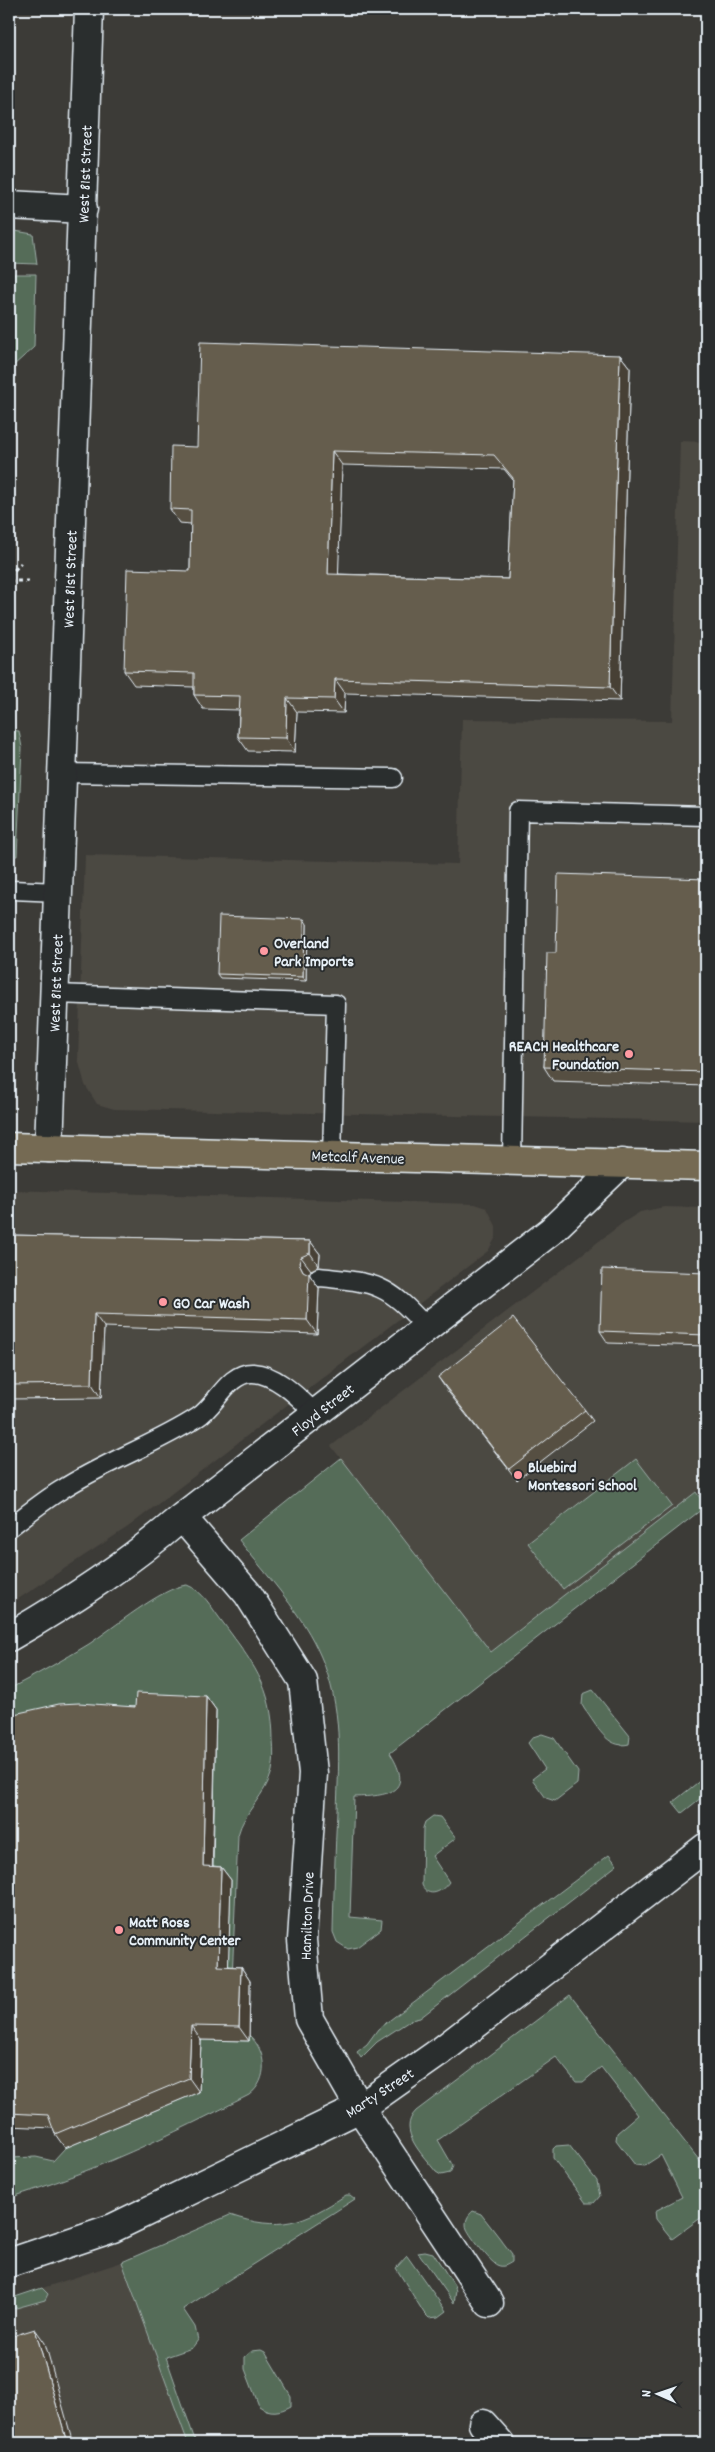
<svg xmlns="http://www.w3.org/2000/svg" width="715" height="2452" viewBox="0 0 715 2452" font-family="Dekko,sans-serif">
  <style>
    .built { fill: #4b4842 }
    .green { fill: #546c59; stroke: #9eaea8 }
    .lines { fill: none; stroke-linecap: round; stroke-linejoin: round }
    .service-casing { stroke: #e8f1f8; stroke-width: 21 }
    .minor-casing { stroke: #e8f1f8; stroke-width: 31 }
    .primary-casing { stroke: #e8f1f8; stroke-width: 31 }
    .path { stroke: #e8f1f8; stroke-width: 3; stroke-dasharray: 4 4; stroke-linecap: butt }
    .service { stroke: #2a2d2e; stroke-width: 18 }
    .minor { stroke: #2a2d2e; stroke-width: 28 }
    .primary { stroke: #746b52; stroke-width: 28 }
    .wall { fill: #575042; stroke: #e8f1f8; fill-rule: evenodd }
    .shaded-wall { fill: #474136; stroke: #e8f1f8 }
    .building { fill: #655d4d; stroke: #e8f1f8; fill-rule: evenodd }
    .poi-dot { fill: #ff9aa2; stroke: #2a2d2e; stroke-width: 2 }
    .labels { text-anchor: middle; stroke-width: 4; stroke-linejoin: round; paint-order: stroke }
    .street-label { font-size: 16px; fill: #e8f1f8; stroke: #2a2d2e }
    .poi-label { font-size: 16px; font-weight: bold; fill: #e8f1f8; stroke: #2a2d2e; text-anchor: start }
  </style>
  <rect width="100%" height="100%" fill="#3c3b37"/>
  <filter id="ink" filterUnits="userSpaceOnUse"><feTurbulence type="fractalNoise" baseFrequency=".02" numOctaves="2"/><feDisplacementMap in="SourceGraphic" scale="10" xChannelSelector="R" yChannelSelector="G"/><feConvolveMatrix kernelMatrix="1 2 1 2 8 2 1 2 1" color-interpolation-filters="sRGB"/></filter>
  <g filter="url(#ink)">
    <path class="built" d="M680 441 706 442V1121L114 1109 97 1104 85 1085 78 1059 85 855 458 864 462 719 672 721Z
      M9 1190 475 1204 487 1208 496 1226V1237L488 1251 128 1527 9 1605Z
      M664 1207 706 1208V1484L491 1652 331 1446 624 1222 640 1212Z
      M122 2262 188 2443H9V2299Z"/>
    <path class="green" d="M9 230 33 234 37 264 9 263Z
      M9 274H36L34 347 13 366 9 507Z
      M9 730 19 731 22 748 17 856H9Z
      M341 1458 491 1652 696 1492 706 1506 390 1753C415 1793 388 1796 354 1797L350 1917 382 1920 381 1929 357 1947 348 1949 337 1942 333 1932C334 1891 335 1851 337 1810 339 1758 343 1707 321 1657 303 1614 268 1577 239 1540Z
      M636 1459 672 1506 563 1589 528 1543Z
      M187 1585C203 1591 211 1607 221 1620 252 1662 273 1686 273 1741 274 1751 274 1761 272 1771 266 1795 244 1811 238 1835L232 1980 9 1734V1689C36 1675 63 1660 89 1644 112 1629 162 1587 187 1585Z
      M593 1690 630 1736 629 1744C607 1750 596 1724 585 1710L582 1705 583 1694Z
      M542 1734 554 1738 578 1772 577 1784 555 1801 546 1798 532 1779 545 1769 528 1743 533 1737Z
      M706 1776V1794L682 1813 673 1802Z
      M433 1816 440 1817 456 1838 432 1856 449 1882C442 1892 428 1899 422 1885L423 1828 425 1822Z
      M609 1855 617 1865 420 2018 411 2020 377 2042 361 2058 357 2052 367 2044 378 2029Z
      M570 1995 706 2169V2214L672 2239 656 2219 655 2211 682 2197 661 2155 644 2166 635 2165 616 2140 617 2133 638 2115 601 2067 583 2082H576L556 2057 438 2140 453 2166 450 2173 441 2175 436 2172C424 2156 396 2131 416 2111Z
      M249 2035C267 2051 269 2080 249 2095 171 2135 93 2172 9 2198V2158L36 2157 53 2161 65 2148 199 2092 201 2040 249 2041Z
      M569 2145 597 2181 600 2196 594 2203H586L553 2158V2149L556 2146Z
      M346 2195H350L355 2199 183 2309 195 2327 198 2340 192 2348 166 2357 196 2443H188L122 2262 230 2215C280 2232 303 2223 346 2195Z
      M473 2211 481 2214 512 2254V2262C507 2265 503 2268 497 2265 490 2262 470 2236 467 2229 464 2222 468 2215 473 2211Z
      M425 2251 433 2253 454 2285 456 2291 454 2303 418 2252Z
      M407 2256 446 2311 438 2317 429 2318 424 2313 396 2268Z
      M42 2288 48 2294 45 2300 9 2310V2299Z
      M261 2350 265 2352 291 2396V2406C280 2412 270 2414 259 2406L245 2369V2357L252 2351Z"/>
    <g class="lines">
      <g class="service-casing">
        <path id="service" d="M62 773 393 778
          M12 890 58 892
          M55 994 336 1004 332 1156
          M512 1160 518 811 706 816
          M319 1277C377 1283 386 1283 426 1327
          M9 1528C26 1515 43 1501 61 1490 104 1462 155 1445 198 1417 216 1406 228 1372 253 1373 277 1374 300 1399 316 1414"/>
      </g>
      <g class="minor-casing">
        <path id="minor" d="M9 205 83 209
          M49 1148 89 9
          M182 1517 248 1594 303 1681 313 1773 302 1940 309 2019 360 2108 489 2303
          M9 1637C73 1600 126 1565 182 1517L551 1231 622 1163
          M9 2263 113 2228 360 2108 441 2051 706 1847
          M483 2424 500 2443"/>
      </g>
      <g class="primary-casing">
        <path id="primary" d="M9 1147 706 1166"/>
      </g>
      <path class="path" d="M9 576 21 563
        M9 581H32"/>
      <use href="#service" class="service"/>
      <use href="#minor" class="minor"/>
      <use href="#primary" class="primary"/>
    </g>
    <path class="wall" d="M620 355 630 368 620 701 345 693 344 713 297 712 295 752 248 751 238 737 239 710 203 709 194 695V687L134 685 124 671 190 571 191 524 179 523 170 509 197 447ZM342 465 504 469 513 480 508 579 338 574Z
      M9 859 12 865V879L9 881Z
      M706 879V1086L553 1081 544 1067 556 953Z
      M307 924 306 981 220 978 217 974Z
      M9 1235 310 1241 320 1254 319 1266 311 1270 309 1274 319 1288 317 1334 104 1327 101 1398 9 1399Z
      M706 1273V1346L608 1343 600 1331Z
      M438 1377 585 1410 593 1421 517 1480 446 1389Z
      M206 1696 216 1710 213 1866 221 1867 231 1880 228 1966 241 1967 250 1981 249 2041 201 2040 199 2092 65 2148 55 2134 53 2128 9 2126V1716L135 1707Z"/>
    <path class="shaded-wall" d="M620 355 630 368 620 701 610 687Z
      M332 451 342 465 338 588 328 574Z
      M335 679 345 693 344 713 334 699Z
      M287 698 297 712 295 752 286 738Z
      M9 859 12 865V879L9 875Z
      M9 897 11 901 9 1036Z
      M304 919 307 924 306 981 303 977Z
      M310 1241 320 1254 319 1266 310 1253Z
      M301 1257 311 1270 309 1274 319 1288 317 1334 307 1320 303 1271 299 1263Z
      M94 1314 104 1327 101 1398 92 1384Z
      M206 1696 216 1710 212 1880 203 1866Z
      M221 1867 231 1880 228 1980 218 1966Z
      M241 1967 250 1981 249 2041 239 2027Z
      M191 2026 201 2040 199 2092 189 2078Z
      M35 2329 45 2343 73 2443H67Z"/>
    <path class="building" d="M200 342 620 355 610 687 335 679 334 699 287 698 286 738 238 737 240 696 194 695V673L124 671 127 569 190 571 191 510 170 509 171 446 197 447ZM332 451 494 455 513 478 508 579 328 574Z
      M558 874 706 879V1072L544 1067 547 953H556Z
      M219 916 304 919 303 977 217 974Z
      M9 1235 310 1241V1253L301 1257 299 1263 303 1271 309 1274 307 1320 94 1314 92 1384 9 1385Z
      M602 1269 706 1273V1335L600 1331Z
      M513 1318 585 1410 509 1469 438 1377Z
      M136 1693 206 1696 203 1866 221 1867 218 1966 241 1967 239 2027 191 2026 189 2078 55 2134 48 2115 9 2113V1716L14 1714 59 1704 79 1703 135 1707Z
      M35 2329 67 2443H9V2337Z
      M402 2439 407 2443H397Z"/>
  </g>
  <g class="poi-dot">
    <circle cx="264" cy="951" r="5"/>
    <circle cx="629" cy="1054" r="5"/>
    <circle cx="163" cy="1302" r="5"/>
    <circle cx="518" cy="1475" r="5"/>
    <circle cx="119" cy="1930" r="5"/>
  </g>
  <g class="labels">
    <g class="street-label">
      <text transform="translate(84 174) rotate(-88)" y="6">West 81st Street</text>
      <text transform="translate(69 579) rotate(-88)" y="6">West 81st Street</text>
      <text transform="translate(55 983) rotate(-88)" y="6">West 81st Street</text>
      <text transform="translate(358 1156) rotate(2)" y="6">Metcalf Avenue</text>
      <text transform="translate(322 1409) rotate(-38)" y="6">Floyd Street</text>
      <text transform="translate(306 1916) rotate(-88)" y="6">Hamilton Drive</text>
      <text transform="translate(379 2092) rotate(-33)" y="6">Marty Street</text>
    </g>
    <g class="poi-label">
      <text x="274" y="948">Overland<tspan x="274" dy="18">Park Imports</tspan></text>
      <text x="619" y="1051" text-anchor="end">REACH Healthcare<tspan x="619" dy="18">Foundation</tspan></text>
      <text x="173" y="1308">GO Car Wash</text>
      <text x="528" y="1472">Bluebird<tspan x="528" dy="18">Montessori School</tspan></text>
      <text x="129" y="1927">Matt Ross<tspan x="129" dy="18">Community Center</tspan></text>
    </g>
  </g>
  <rect width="715" height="2452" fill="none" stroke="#2a2d2e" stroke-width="30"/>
  <rect x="15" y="15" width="685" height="2422" fill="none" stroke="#e8f1f8" stroke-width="2" filter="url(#ink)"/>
  <g transform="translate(658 2394) rotate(272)" stroke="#2a2d2e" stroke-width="4" paint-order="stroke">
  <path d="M0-4L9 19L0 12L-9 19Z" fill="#e8f1f8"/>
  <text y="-8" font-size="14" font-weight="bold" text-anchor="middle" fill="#e8f1f8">N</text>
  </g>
</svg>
